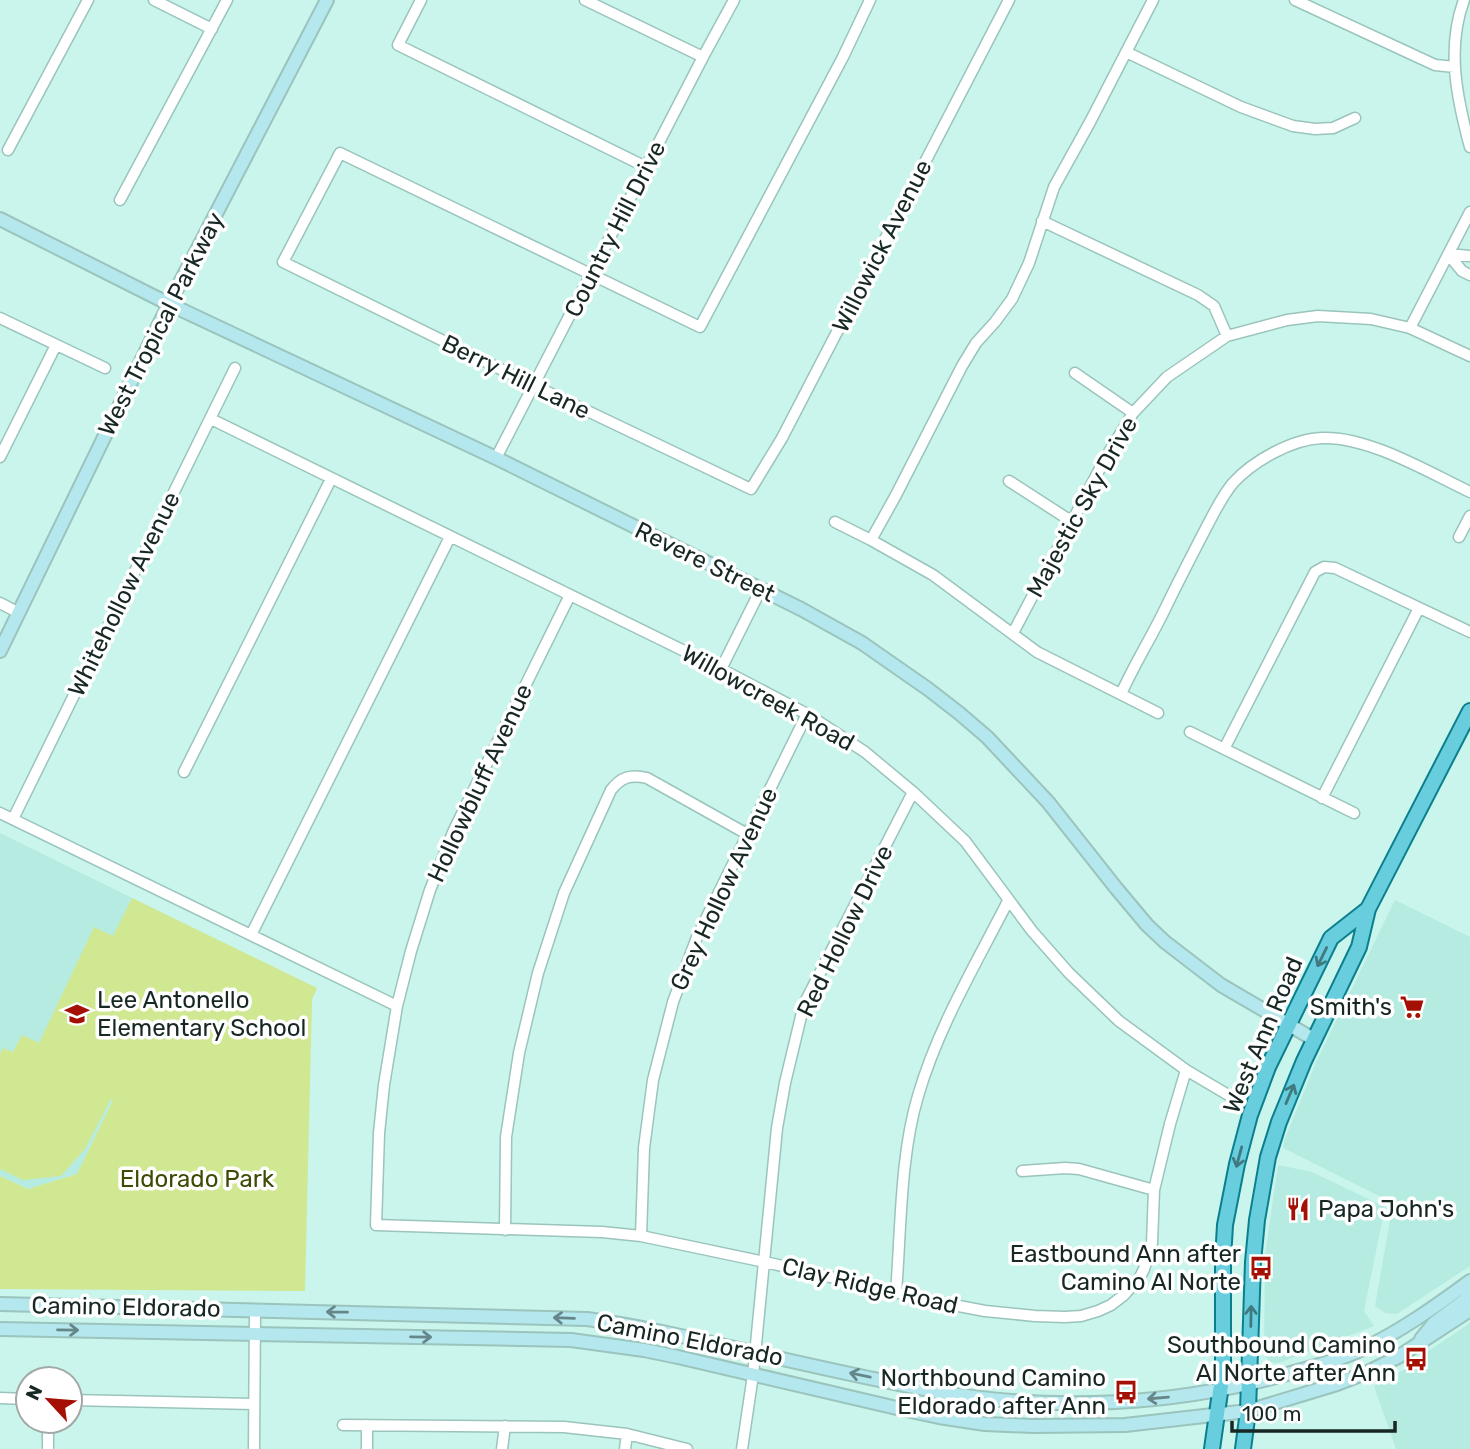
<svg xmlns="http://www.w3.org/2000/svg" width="1470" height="1449" viewBox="0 0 1470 1449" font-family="Rubik,sans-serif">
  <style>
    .built { fill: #b6ebe1 }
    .green { fill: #d1e892 }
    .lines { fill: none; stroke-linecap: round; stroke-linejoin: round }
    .street-casing { stroke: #9ac4bc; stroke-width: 13 }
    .secondary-casing { stroke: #9ac4bc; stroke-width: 16 }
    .primary-casing { stroke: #0b7f8d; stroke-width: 18 }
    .street { stroke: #fff; stroke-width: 10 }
    .secondary { stroke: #b4e7ee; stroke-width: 12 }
    .primary { stroke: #68cedd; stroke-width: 14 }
    .oneway { stroke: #407a80 }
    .oneway2 { stroke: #668789 }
    .labels { text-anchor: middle; stroke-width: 7; stroke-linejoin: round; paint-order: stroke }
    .street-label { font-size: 24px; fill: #172724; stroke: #fff }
    .poi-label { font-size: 24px; fill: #172724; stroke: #fff; text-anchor: end }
    .park-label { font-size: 24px; fill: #3d4b04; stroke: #fff }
  </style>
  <rect width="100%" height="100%" fill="#caf5ec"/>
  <path class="built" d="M0 833 195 929 77 1174 28 1189 0 1176Z
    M1395 900 1470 937V1266L1397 1314 1385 1313 1375 1306 1393 1203 1283 1148 1284 1141 1316 1062Z
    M1278 1165 1312 1172 1385 1207 1364 1311 1374 1326 1279 1363 1270 1362 1264 1355 1265 1255Z
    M1470 1323V1449H1396L1374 1386 1416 1363 1427 1352Z"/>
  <path class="green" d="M132 898 317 988 312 1000 305 1291 0 1289V1176L28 1189 77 1174 113 1100 111 1099 85 1149 61 1176 23 1180 0 1169V1054L3 1048 13 1052 22 1035 39 1043 94 927 113 936Z"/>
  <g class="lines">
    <g class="street-casing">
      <path id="street" d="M154 0 212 29
        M421 0 398 45 646 167
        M585 0 703 57
        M870 0 843 57 700 327 340 153 283 262 535 386 751 489 782 438 1009 0
        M1295 0 1435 65 1455 67
        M1464 0C1446 48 1457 99 1470 147
        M1126 52 1241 107 1293 126 1315 129 1333 128 1355 118
        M8 150 88 0
        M120 200 227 0
        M1042 221 1198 295 1214 306 1227 336
        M1448 254 1462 271 1470 275
        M1448 254 1470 256
        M0 318 105 368
        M1410 328 1470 212
        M1075 373 1133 413
        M211 419 721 669 807 714 865 752 913 792 965 841 1032 931 1069 973 1119 1021 1186 1070 1235 1099
        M0 457 56 345
        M496 458 703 57 734 0
        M1009 481 1071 521
        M835 522 871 540 933 575 1037 652 1158 713
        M1459 537 1470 516
        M871 540 896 495 962 366 976 343 995 322 1012 299 1029 263 1054 187 1090 122 1153 0
        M570 595 454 830 430 890 411 951 397 1006 384 1085 379 1133 376 1225 602 1232 641 1236 765 1262 943 1303 985 1311 1035 1316 1065 1317 1081 1316 1098 1311 1111 1305 1124 1295 1140 1277 1144 1269 1152 1243 1154 1190 1170 1124 1186 1070
        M0 603 19 613
        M1013 633 1105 459 1133 413 1167 377 1227 336 1287 320 1318 316 1371 319 1410 328 1470 356
        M721 669 761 589
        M1121 694C1134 665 1151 638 1165 609 1178 582 1192 555 1206 528 1214 513 1222 496 1233 483 1253 461 1292 439 1322 438 1368 436 1428 472 1470 492
        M1190 732 1354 813
        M1224 749 1315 572 1324 567 1335 568 1470 632
        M184 772 331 479
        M1322 798 1419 608
        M0 813 397 1006
        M13 819 235 368
        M251 935 450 537
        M1022 1171 1065 1168 1079 1169 1154 1190
        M505 1230 506 1137 519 1053 538 973 564 893 611 790C621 777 631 774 647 778L747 834
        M641 1236 644 1148 653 1080 673 1002 697 937 807 714
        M896 1293C901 1230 900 1156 918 1096 938 1027 976 964 1008 901
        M0 1398 28 1399
        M70 1400 254 1404
        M343 1425 564 1427 627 1434 687 1449
        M48 1449V1421
        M254 1449 255 1310
        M367 1449V1425
        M502 1449 505 1426
        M625 1449 627 1434
        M742 1449 753 1375 777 1128 785 1083 804 1004 913 792"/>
    </g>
    <g class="secondary-casing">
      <path id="secondary" d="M0 219 169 304 496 458 801 609 862 643 928 689 959 713 987 737 1048 802 1116 888 1147 925 1165 942 1221 985 1315 1040
        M0 651 169 304 327 0
        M0 1304 587 1319C640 1326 691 1338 743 1350 808 1365 874 1380 940 1392 1055 1412 1176 1405 1287 1374 1313 1367 1339 1360 1363 1349 1401 1331 1436 1306 1470 1281
        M0 1329 571 1340 644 1350 678 1357 901 1409 939 1417 985 1424 1033 1426 1125 1425 1248 1411 1337 1384 1368 1372 1398 1357 1470 1310
        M1421 1339 1434 1323 1465 1300 1470 1294"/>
    </g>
    <g class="primary-casing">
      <path id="primary" d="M1212 1449 1223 1371V1259L1225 1225 1237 1164 1250 1115 1268 1067 1331 938 1368 909
        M1243 1449 1248 1411 1253 1262 1257 1220 1268 1157 1279 1122 1304 1061 1359 947 1368 909 1470 711"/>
    </g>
    <use href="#street" class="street"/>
    <use href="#secondary" class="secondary"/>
    <use href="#primary" class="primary"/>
  </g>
  <defs><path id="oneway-shaft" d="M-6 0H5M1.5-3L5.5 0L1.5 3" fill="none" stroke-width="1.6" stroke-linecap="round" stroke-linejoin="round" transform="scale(1.75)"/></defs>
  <g class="oneway">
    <use href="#oneway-shaft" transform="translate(1322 957) rotate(116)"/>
    <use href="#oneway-shaft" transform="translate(1290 1094) rotate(-67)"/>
    <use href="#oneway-shaft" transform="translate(1239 1157) rotate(105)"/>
    <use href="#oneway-shaft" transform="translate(1251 1316) rotate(-89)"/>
  </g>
  <g class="oneway2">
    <use href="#oneway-shaft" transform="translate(337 1312) rotate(-179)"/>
    <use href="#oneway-shaft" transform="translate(564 1318) rotate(-178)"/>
    <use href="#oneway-shaft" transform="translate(68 1330) rotate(1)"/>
    <use href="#oneway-shaft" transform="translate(421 1337) rotate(1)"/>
    <use href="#oneway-shaft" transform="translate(860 1375) rotate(-168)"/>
    <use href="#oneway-shaft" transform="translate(1158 1398) rotate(175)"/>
  </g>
  <defs>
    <g id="supermarket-bare" transform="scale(1.89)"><path d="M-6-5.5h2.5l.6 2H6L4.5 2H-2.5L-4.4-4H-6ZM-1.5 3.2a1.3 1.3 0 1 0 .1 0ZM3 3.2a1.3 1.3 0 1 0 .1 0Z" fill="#a51005" stroke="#fff" stroke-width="2.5" paint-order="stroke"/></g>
    <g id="school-bare" transform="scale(1.89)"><path d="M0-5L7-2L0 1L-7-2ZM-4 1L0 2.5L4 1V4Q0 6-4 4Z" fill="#a51005" stroke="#fff" stroke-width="2.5" paint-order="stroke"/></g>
    <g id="restaurant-bare" transform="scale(1.89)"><path d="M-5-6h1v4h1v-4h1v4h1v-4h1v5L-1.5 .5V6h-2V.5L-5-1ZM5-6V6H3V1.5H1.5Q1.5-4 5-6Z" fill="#a51005" stroke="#fff" stroke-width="2.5" paint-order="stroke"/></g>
    <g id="bus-bare" transform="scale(1.89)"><path d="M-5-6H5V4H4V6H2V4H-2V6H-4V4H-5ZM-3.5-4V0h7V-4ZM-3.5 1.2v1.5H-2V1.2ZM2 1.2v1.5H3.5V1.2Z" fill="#a51005" stroke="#fff" stroke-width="2.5" paint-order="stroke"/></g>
  </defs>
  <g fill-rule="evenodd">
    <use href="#supermarket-bare" x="1412" y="1007"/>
    <use href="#school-bare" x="77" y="1014"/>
    <use href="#restaurant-bare" x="1298" y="1209"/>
    <use href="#bus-bare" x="1261" y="1268"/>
    <use href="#bus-bare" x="1416" y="1359"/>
    <use href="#bus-bare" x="1126" y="1392"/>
  </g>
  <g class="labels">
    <g class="street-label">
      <text transform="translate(615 229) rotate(-63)" y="8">Country Hill Drive</text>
      <text transform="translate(882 246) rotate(-63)" y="8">Willowick Avenue</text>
      <text transform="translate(161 324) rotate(-63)" y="8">West Tropical Parkway</text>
      <text transform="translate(516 377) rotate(26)" y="8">Berry Hill Lane</text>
      <text transform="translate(1082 507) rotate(-61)" y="8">Majestic Sky Drive</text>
      <text transform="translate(705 562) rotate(26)" y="8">Revere Street</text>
      <text transform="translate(124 594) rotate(-64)" y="8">Whitehollow Avenue</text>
      <text transform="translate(768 698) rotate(29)" y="8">Willowcreek Road</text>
      <text transform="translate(480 783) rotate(-65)" y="8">Hollowbluff Avenue</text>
      <text transform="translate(724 889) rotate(-65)" y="8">Grey Hollow Avenue</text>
      <text transform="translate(845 931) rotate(-64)" y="8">Red Hollow Drive</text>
      <text transform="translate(1263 1035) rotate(-67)" y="8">West Ann Road</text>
      <text transform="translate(870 1286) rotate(13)" y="8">Clay Ridge Road</text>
      <text transform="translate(126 1307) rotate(1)" y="8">Camino Eldorado</text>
      <text transform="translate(690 1340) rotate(11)" y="8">Camino Eldorado</text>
    </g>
    <g class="poi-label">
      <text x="97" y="1008" text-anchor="start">Lee Antonello<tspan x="97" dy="28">Elementary School</tspan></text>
      <text x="1392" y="1015">Smith's</text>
      <text x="1318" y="1217" text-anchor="start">Papa John's</text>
      <text x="1241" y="1262">Eastbound Ann after<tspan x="1241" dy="28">Camino Al Norte</tspan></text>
      <text x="1396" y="1353">Southbound Camino<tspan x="1396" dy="28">Al Norte after Ann</tspan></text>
      <text x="1106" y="1386">Northbound Camino<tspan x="1106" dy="28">Eldorado after Ann</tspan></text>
    </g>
    <g class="park-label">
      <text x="197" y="1187">Eldorado Park</text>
    </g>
  </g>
  <g transform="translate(49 1400) rotate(296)"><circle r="33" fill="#ffffff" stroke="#a2a9a7" stroke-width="2"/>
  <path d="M0-5L12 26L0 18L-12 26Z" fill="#a51005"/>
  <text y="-10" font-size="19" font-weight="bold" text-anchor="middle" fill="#172724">N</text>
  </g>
  <path d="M1232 1421v10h163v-10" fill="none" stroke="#172724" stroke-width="3.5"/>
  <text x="1242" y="1421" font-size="21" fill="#172724" stroke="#ffffff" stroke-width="5" paint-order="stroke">100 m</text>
</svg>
